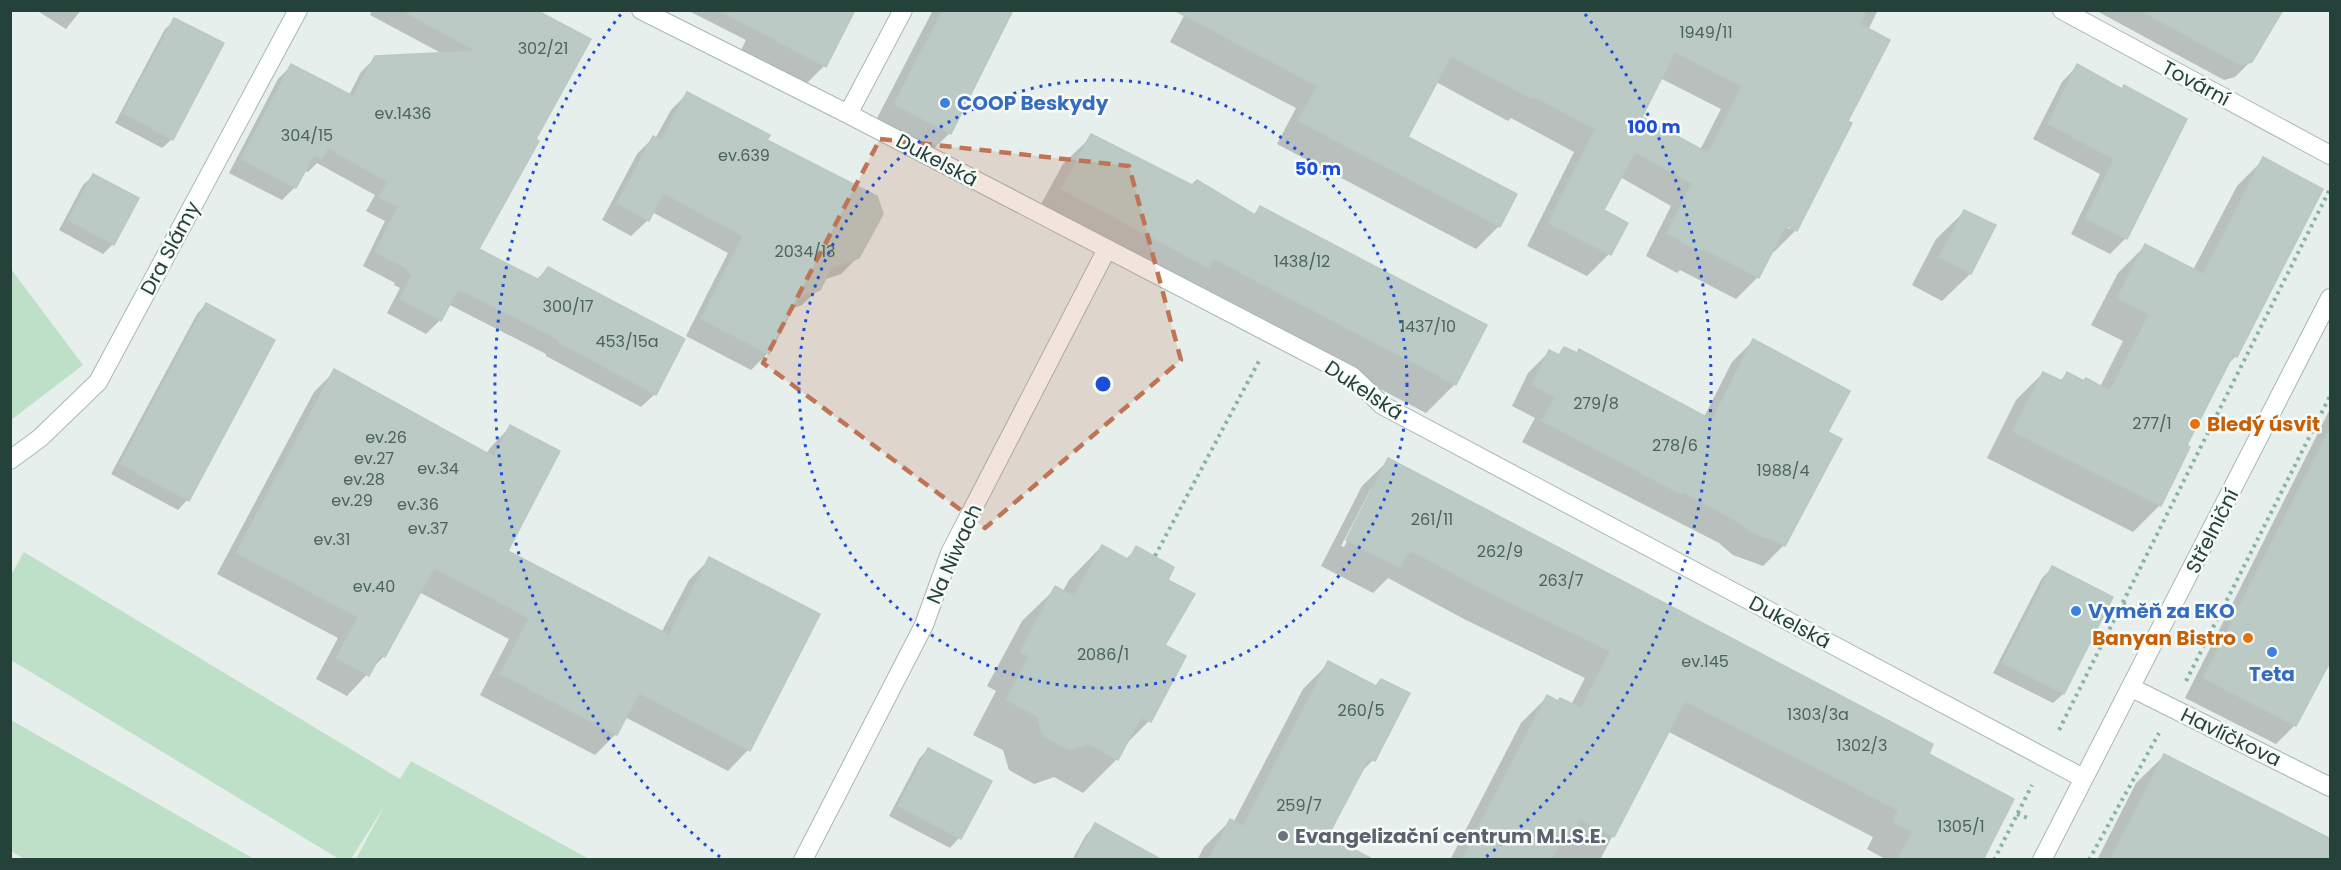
<svg xmlns="http://www.w3.org/2000/svg" width="2341" height="870" viewBox="0 0 2341 870" font-family="Poppins,sans-serif">
  <style>
    .green { fill: #bfe0c8 }
    .shadow { fill: #0003; fill-rule: evenodd }
    .building { fill: #bbcac4; stroke: #b8c9c2; stroke-width: 1.5; fill-rule: evenodd }
    .lines { fill: none; stroke-linecap: round; stroke-linejoin: round }
    .minor-casing { stroke: #a8b8b2; stroke-width: 20 }
    .path { stroke: #86b3a5; stroke-width: 4; stroke-dasharray: 3 4.5; stroke-linecap: butt }
    .minor { stroke: #fff; stroke-width: 18 }
    .marked { fill: #c07456; fill-opacity: 0.2; stroke: #c07456; stroke-width: 4.5; stroke-dasharray: 12 8; stroke-linejoin: round }
    .ring { fill: none; stroke: #1d4ed8; stroke-width: 3; stroke-dasharray: 3 6 }
    .shop-dot { fill: #3f7fe0; stroke: #f7fbf9; stroke-width: 2 }
    .food-dot { fill: #e8710a; stroke: #f7fbf9; stroke-width: 2 }
    .worship-dot { fill: #6b7280; stroke: #f7fbf9; stroke-width: 2 }
    .labels { text-anchor: middle; stroke-width: 5; stroke-linejoin: round; paint-order: stroke }
    .number-label { font-size: 16px; fill: #4a645c }
    .street-label { font-size: 20px; fill: #24423a; stroke: #f7fbf9 }
    .shop-label { font-size: 20px; font-weight: bold; fill: #366cbe; stroke: #f7fbf9; text-anchor: start }
    .food-label { font-size: 20px; font-weight: bold; fill: #c56008; stroke: #f7fbf9; text-anchor: start }
    .worship-label { font-size: 20px; font-weight: bold; fill: #5b616d; stroke: #f7fbf9; text-anchor: start }
    .centre { fill: #1d4ed8; stroke: #f7fbf9; stroke-width: 3 }
    .ring-label { font-size: 18px; text-anchor: middle; font-weight: bold; fill: #1d4ed8; stroke: #f7fbf9; stroke-width: 5; stroke-linejoin: round; paint-order: stroke }
  </style>
  <rect width="100%" height="100%" fill="#e6efeb"/>
  <path class="green" d="M11 269 83 365 11 420Z
    M24 552 400 779 411 761 589 859H356L385 805 351 859H339L11 660V575Z
    M11 720 254 859 26 860 11 851Z"/>
  <path class="shadow" d="M36 10H81L66 29Z
    M372 10H533L534 140 477 250 536 280 548 268 655 394 641 407 546 356V354L448 304 440 320 426 334 387 313 400 288 394 285 395 283 363 266 385 221 366 211 375 195 317 163 308 172 304 170 295 187 282 200 229 173 278 79 292 65 349 95 361 72 375 58 443 54 370 15Z
    M687 10H853L824 66 806 84 741 50 746 40Z
    M933 10H1011L950 133 927 155 873 126Z
    M1187 10H1878L1868 30 1846 122 1796 230 1774 252 1771 251 1758 277 1736 299 1680 270 1677 273 1646 256 1671 206 1620 177 1602 210 1626 223 1609 254 1587 276 1527 246 1574 152 1511 118 1508 121 1436 82 1406 138 1515 195 1499 226 1476 249 1277 144 1296 108 1170 42ZM1660 78 1721 109 1700 150 1640 118ZM1779 223 1790 225V229Z
    M2095 10H2170L2251 61 2235 77 2224 80Z
    M175 20 172 139 162 148 115 123 165 29Z
    M2077 66 2185 120 2126 238 2110 254 2071 234 2100 174 2033 139 2062 82Z
    M687 94 765 140 858 257 841 274 823 280 819 289 802 305 791 309 767 354 751 370 686 336 728 253 652 212 648 220 631 236 602 220 637 154 653 138 655 139 671 110Z
    M1092 136 1253 215 1261 207 1485 326 1455 384 1426 413 1187 288 1034 217 1063 164Z
    M2264 159 2320 190 2236 356 2226 366 2185 446 2160 505 2133 532 1987 458 2016 400 2043 373 2059 382 2067 374 2100 387 2123 341 2091 325 2118 273 2145 246 2193 270 2237 186Z
    M93 176 113 244 103 254 59 230 83 185Z
    M1964 212 1994 226 1970 274 1942 301 1912 285 1936 239Z
    M206 304 187 500 178 510 111 474 197 314Z
    M1753 341 1826 432 1784 545 1763 566 1733 555 1719 543 1522 442 1535 418 1512 406 1528 373 1549 352 1557 356 1564 349 1704 417 1732 362Z
    M335 371 486 454 490 448 510 427 506 552 661 633 689 580 710 559 748 750 728 771 625 717 616 734 595 755 480 695 509 639 419 592 384 656 347 696 316 679 338 638 217 574 314 392Z
    M2330 409V656L2295 725 2276 744 2185 698Z
    M1389 460 1927 754 1981 860H1887L1867 849 1873 837 1667 731 1600 860H1450L1521 723 1547 697 1558 702 1571 705 1585 678 1464 619 1388 578 1373 593 1321 566 1362 486ZM1371 489H1374L1344 547 1341 546Z
    M1102 546 1126 559 1137 548 1166 580 1163 646 1184 656 1149 721 1123 747 1117 759 1083 793 1054 777 1034 784 1009 770 1003 750 973 735 996 691 987 686 1022 621 1056 588 1063 591 1069 580Z
    M2052 568 2111 598 2063 694 2053 703 1993 673 2042 578Z
    M1329 663 1375 687 1381 681 1373 760 1358 775 1326 836 1371 860H1197L1204 847 1230 821 1233 823 1303 689Z
    M928 749 959 838 950 848 889 816 919 759Z
    M2164 756 2330 860H2097L2136 783Z
    M1095 825 1116 860H1072L1086 835Z"/>
  <path class="building" d="M401 10H536L591 39 536 139 539 141 479 249 539 280 548 267 685 339 656 395 558 342 559 340 458 289 441 321 400 299 412 274 407 271 408 269 375 252 398 207 379 197 388 182 328 148 322 159 314 155 296 188 241 159 291 64 353 96 375 56 476 51Z
    M718 10H855L826 67Z
    M943 10H1013L951 134 894 104Z
    M1174 10H1867L1860 24 1890 40 1848 121 1852 123 1797 231 1786 225 1759 278 1702 248 1700 252 1667 233 1692 183 1635 152 1604 210 1628 223 1611 255 1548 223 1595 129 1533 96 1532 99 1451 56 1408 137 1517 194 1500 227 1298 121 1317 86ZM1675 52 1742 86 1708 153 1642 117Z
    M2140 10H2283L2252 62 2240 65Z
    M174 18 224 43 173 140 123 113Z
    M2077 64 2122 89 2124 85 2187 119 2127 239 2085 219 2114 159 2048 124Z
    M687 92 770 135 767 140 877 196 883 214 859 258 831 268 820 290 799 296 769 354 701 319 743 236 663 193 649 221 617 203 653 136 661 140Z
    M1091 134 1192 185 1197 180 1255 215 1260 206 1487 325 1456 385 1214 259 1209 268 1061 189Z
    M2263 157 2323 189 2237 357 2233 355 2187 445 2190 447 2161 506 2012 431 2043 372 2062 381 2067 372 2084 381 2086 378 2110 391 2149 314 2117 298 2145 244 2203 274Z
    M93 174 139 198 114 245 68 220Z
    M1964 210 1996 225 1971 274 1939 257Z
    M206 303 275 340 189 501 120 464Z
    M1753 339 1850 391 1828 432 1842 439 1785 546 1771 539 1754 534 1740 523 1683 492 1681 494 1542 421 1555 397 1532 385 1549 350 1559 355 1564 347 1577 353 1579 349 1712 420Z
    M334 369 494 457 510 425 560 451 508 551 669 635 709 557 820 614 750 751 639 693 617 735 500 674 529 618 434 568 385 657 381 654 369 676 336 658 358 617 236 553Z
    M2331 426V660L2296 726 2203 678Z
    M1388 458 1933 744 1929 754 2014 799 1983 860H1897L1912 832 1892 822 1898 810 1685 701 1614 837 1580 819 1575 829 1569 826 1551 860H1461L1547 695 1558 701 1560 698 1581 708 1610 651 1490 593 1410 550 1400 568 1346 540Z
    M1102 545 1129 560 1136 546 1174 567 1168 580 1195 594 1165 645 1186 656 1151 722 1141 717 1118 760 1088 744 1069 750 1043 736 1037 716 1006 700 1029 656 1020 652 1055 586 1074 596Z
    M2052 566 2113 597 2064 694 2002 663Z
    M1328 661 1376 686 1381 679 1410 693 1375 761 1369 758 1328 836 1374 860H1208L1230 819 1243 826Z
    M928 748 992 781 961 839 898 806Z
    M2164 754 2331 839V860H2110Z
    M1095 823 1162 860H1075Z"/>
  <g class="lines">
    <g class="minor-casing">
      <path id="minor" d="M641 10 848 114 1352 376 1382 405 2083 778
        M2062 10 2330 155
        M848 114 903 10
        M10 460 40 438 98 382 298 10
        M2132 688 2330 787
        M803 860 924 625 950 553 1107 249
        M2042 860 2330 298"/>
    </g>
    <path class="path" d="M1155 556 1259 361
      M2123 603 2135 610
      M2190 639 2202 645
      M2186 681 2330 396
      M2059 730 2330 189
      M2017 814 2031 819
      M1994 860 2032 785
      M2089 860 2159 733"/>
    <use href="#minor" class="minor"/>
  </g>
  <path class="marked" d="M880 139 1129 166 1181 360 985 528 763 363Z"/>
  <g class="ring">
    <circle cx="1103" cy="384" r="304"/>
    <path d="M720 857A608 608 0 0 1 621 14M1585 14A608 608 0 0 1 1486 857"/>
  </g>
  <g class="shop-dot">
    <circle cx="945" cy="103" r="6"/>
    <circle cx="2076" cy="611" r="6"/>
    <circle cx="2272" cy="652" r="6"/>
  </g>
  <g class="food-dot">
    <circle cx="2195" cy="424" r="6"/>
    <circle cx="2248" cy="638" r="6"/>
  </g>
  <circle class="worship-dot" cx="1283" cy="836" r="6"/>
  <g class="labels">
    <g class="number-label">
      <text x="1706" y="38">1949/11</text>
      <text x="543" y="54">302/21</text>
      <text x="403" y="119">ev.1436</text>
      <text x="307" y="141">304/15</text>
      <text x="744" y="161">ev.639</text>
      <text x="805" y="257">2034/13</text>
      <text x="1302" y="267">1438/12</text>
      <text x="568" y="312">300/17</text>
      <text x="1428" y="332">1437/10</text>
      <text x="627" y="347">453/15a</text>
      <text x="1596" y="409">279/8</text>
      <text x="2152" y="429">277/1</text>
      <text x="386" y="443">ev.26</text>
      <text x="1675" y="451">278/6</text>
      <text x="374" y="464">ev.27</text>
      <text x="438" y="474">ev.34</text>
      <text x="1783" y="476">1988/4</text>
      <text x="364" y="485">ev.28</text>
      <text x="352" y="506">ev.29</text>
      <text x="418" y="510">ev.36</text>
      <text x="1432" y="525">261/11</text>
      <text x="428" y="534">ev.37</text>
      <text x="332" y="545">ev.31</text>
      <text x="1500" y="557">262/9</text>
      <text x="1561" y="586">263/7</text>
      <text x="374" y="592">ev.40</text>
      <text x="1103" y="660">2086/1</text>
      <text x="1705" y="667">ev.145</text>
      <text x="1361" y="716">260/5</text>
      <text x="1818" y="720">1303/3a</text>
      <text x="1862" y="751">1302/3</text>
      <text x="1299" y="811">259/7</text>
      <text x="1961" y="832">1305/1</text>
    </g>
    <g class="street-label">
      <text transform="translate(2196 83) rotate(28)" y="7">Tovární</text>
      <text transform="translate(937 160) rotate(28)" y="7">Dukelská</text>
      <text transform="translate(170 248) rotate(-62)" y="7">Dra Slámy</text>
      <text transform="translate(1364 390) rotate(34)" y="7">Dukelská</text>
      <text transform="translate(2212 531) rotate(-63)" y="7">Střelniční</text>
      <text transform="translate(954 554) rotate(-66)" y="7">Na Niwach</text>
      <text transform="translate(1790 622) rotate(28)" y="7">Dukelská</text>
      <text transform="translate(2231 737) rotate(26)" y="7">Havlíčkova</text>
    </g>
    <g class="shop-label">
      <text x="957" y="110">COOP Beskydy</text>
      <text x="2088" y="618">Vyměň za EKO</text>
      <text x="2272" y="681" text-anchor="middle">Teta</text>
    </g>
    <g class="food-label">
      <text x="2207" y="431">Bledý úsvit</text>
      <text x="2236" y="645" text-anchor="end">Banyan Bistro</text>
    </g>
    <g class="worship-label">
      <text x="1295" y="843">Evangelizační centrum M.I.S.E.</text>
    </g>
  </g>
  <circle cx="1103" cy="384" r="9" class="centre"/>
  <g class="ring-label">
    <text x="1654" y="133">100 m</text>
    <text x="1318" y="175">50 m</text>
  </g>
  <rect width="2341" height="870" fill="none" stroke="#24423a" stroke-width="24"/>
</svg>
